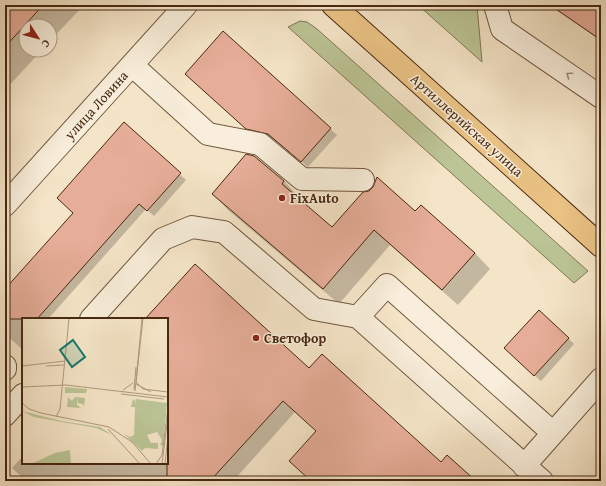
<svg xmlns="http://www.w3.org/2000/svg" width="606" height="486" viewBox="0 0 606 486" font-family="'Gentium Book Plus',serif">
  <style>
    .green { fill: #bcc596; stroke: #827653 }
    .shadow { fill: #0003 }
    .building { fill: #e6ad98; stroke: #472810 }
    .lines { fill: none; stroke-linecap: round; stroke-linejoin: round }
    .minor-casing { stroke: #72573e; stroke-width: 24 }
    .major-casing { stroke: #472810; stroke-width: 24 }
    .minor { stroke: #f8eedb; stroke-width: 22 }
    .major { stroke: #eac284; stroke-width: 22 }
    .oneway { stroke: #a08b76 }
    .poi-dot { fill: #8f2418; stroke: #f8eedb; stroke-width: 1.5 }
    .labels { text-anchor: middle; stroke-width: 3; stroke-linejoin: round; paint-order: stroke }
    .street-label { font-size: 14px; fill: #472810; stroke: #f8eedb }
    .poi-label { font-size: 14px; font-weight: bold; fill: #472810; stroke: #f8eedb; text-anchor: start }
    .inset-road { fill: none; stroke: #af997e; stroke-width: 1 }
    .view { fill: #0f766e; fill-opacity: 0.15; stroke: #0f766e; stroke-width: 2 }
    .inset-edge { fill: none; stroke: #472810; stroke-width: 2 }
  </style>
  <rect width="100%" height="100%" fill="#f5e5c8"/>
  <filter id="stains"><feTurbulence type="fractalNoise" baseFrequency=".005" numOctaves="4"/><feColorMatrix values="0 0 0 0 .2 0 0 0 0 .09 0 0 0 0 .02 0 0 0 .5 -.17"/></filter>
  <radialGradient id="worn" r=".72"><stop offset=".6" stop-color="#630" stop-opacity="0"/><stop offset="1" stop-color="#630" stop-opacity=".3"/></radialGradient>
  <path class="green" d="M418 5H477L482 62Z
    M300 21 307 22 317 29 588 271 574 283 288 27Z"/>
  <path class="shadow" d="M5 5H84L50 41V26H26V50H42L5 90Z
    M549 5H601V41Z
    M223 33 337 135 308 167 275 140 253 134 192 80Z
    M124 124 186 180 154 216 146 209 48 319H23L22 349 5 334V291L74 213Z
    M284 181 299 197 297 199 332 229 416 213 475 253 490 269 458 305 390 245 339 304 228 210 213 194Z
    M195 266 309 369 441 463 474 481H311L317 432 295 412 233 481H26L12 468 23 456V463H167V319H147Z
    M568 338 574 344 541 381 511 354Z
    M601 400V408L597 404Z"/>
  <path class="building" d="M5 5H43L5 47Z
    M550 5H601V40Z
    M223 31 331 128 301 162 268 134 246 129 185 74Z
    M124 122 181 173 147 211 139 204 37 319H5V289L73 213 57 198Z
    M246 154 254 156 284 181 282 184 332 227 363 192 369 191 373 187 377 177 415 211 421 205 475 253 442 290 374 230 323 289 212 194Z
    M195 264 309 368 322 354 441 462 447 455 476 481H311L289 461 316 431 283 401 210 481H167V319H145Z
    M539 310 569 338 534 376 504 348Z"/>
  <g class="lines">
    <g class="minor-casing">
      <path id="minor" d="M495 5 502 29 601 97
        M132 65 208 134 260 144 302 179 363 180
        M5 205 186 5
        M358 317 387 285 553 433
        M91 319 163 239 192 227 224 232 314 309 358 317 542 481
        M5 366V369
        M5 415 23 395
        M524 466 601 379"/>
    </g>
    <g class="major-casing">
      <path id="major" d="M333 5 601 246"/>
    </g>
    <use href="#minor" class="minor"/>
    <use href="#major" class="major"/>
  </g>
  <defs><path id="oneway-chevron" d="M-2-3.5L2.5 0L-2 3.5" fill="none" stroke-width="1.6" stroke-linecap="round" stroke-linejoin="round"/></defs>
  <use class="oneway" href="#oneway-chevron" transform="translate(569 75) rotate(-145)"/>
  <g class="poi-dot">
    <circle cx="282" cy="198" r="4"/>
    <circle cx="256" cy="338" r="4"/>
  </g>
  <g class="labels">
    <g class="street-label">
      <text transform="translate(96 105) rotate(-48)" y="5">улица Ловина</text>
      <text transform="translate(467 125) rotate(42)" y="5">Артиллерийская улица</text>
    </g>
    <g class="poi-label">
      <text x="290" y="203">FixAuto</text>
      <text x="264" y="343">Светофор</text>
    </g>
  </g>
  <g transform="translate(22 318)">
    <rect width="146" height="146" fill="#f5e5c8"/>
    <path d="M43 69 65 71 64 75H43ZM46 79 50 83 53 79 63 80 62 89 61 86 56 85 55 80V87L59 90 45 89ZM111 80V83L113 81V86L114 81 145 85 141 128 138 127 140 122 135 114 125 117 129 125H136V131L123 130 120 133 102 116 108 119 112 117 113 89H109ZM0 93 39 103 78 109 90 117 74 110 12 99ZM48 132 49 146H9L33 135Z" fill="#bcc596"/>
    <path class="inset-road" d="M120 0 114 64 121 71 146 74M0 48 43 43M24 48 42 47M114 66 129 74M0 69 44 67 146 79M101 72 111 65M112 72 114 49M113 73 121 0M99 76 142 81M0 85 7 91 19 95 87 109 110 124 129 146M34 99 38 91 47 0M86 111 118 146M134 146 140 137 146 89M140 146 146 98M143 146 146 118"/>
    <path class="view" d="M51 22 63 39 50 49 38 32Z"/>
    <rect width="146" height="146" class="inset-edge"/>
  </g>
  <rect width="606" height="486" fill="none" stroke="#f5e5c8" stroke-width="20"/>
  <rect x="6" y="6" width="594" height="474" fill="none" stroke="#472810" stroke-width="2"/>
  <rect x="10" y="10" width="586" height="466" fill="none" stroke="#472810"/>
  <g transform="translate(38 38) rotate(126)"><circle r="19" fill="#f8eedb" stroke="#b19f8a"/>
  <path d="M0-3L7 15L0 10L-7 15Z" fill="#8f2418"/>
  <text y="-6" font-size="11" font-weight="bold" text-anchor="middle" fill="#472810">С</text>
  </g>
  <rect width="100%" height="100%" filter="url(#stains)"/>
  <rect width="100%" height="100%" fill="url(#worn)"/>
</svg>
